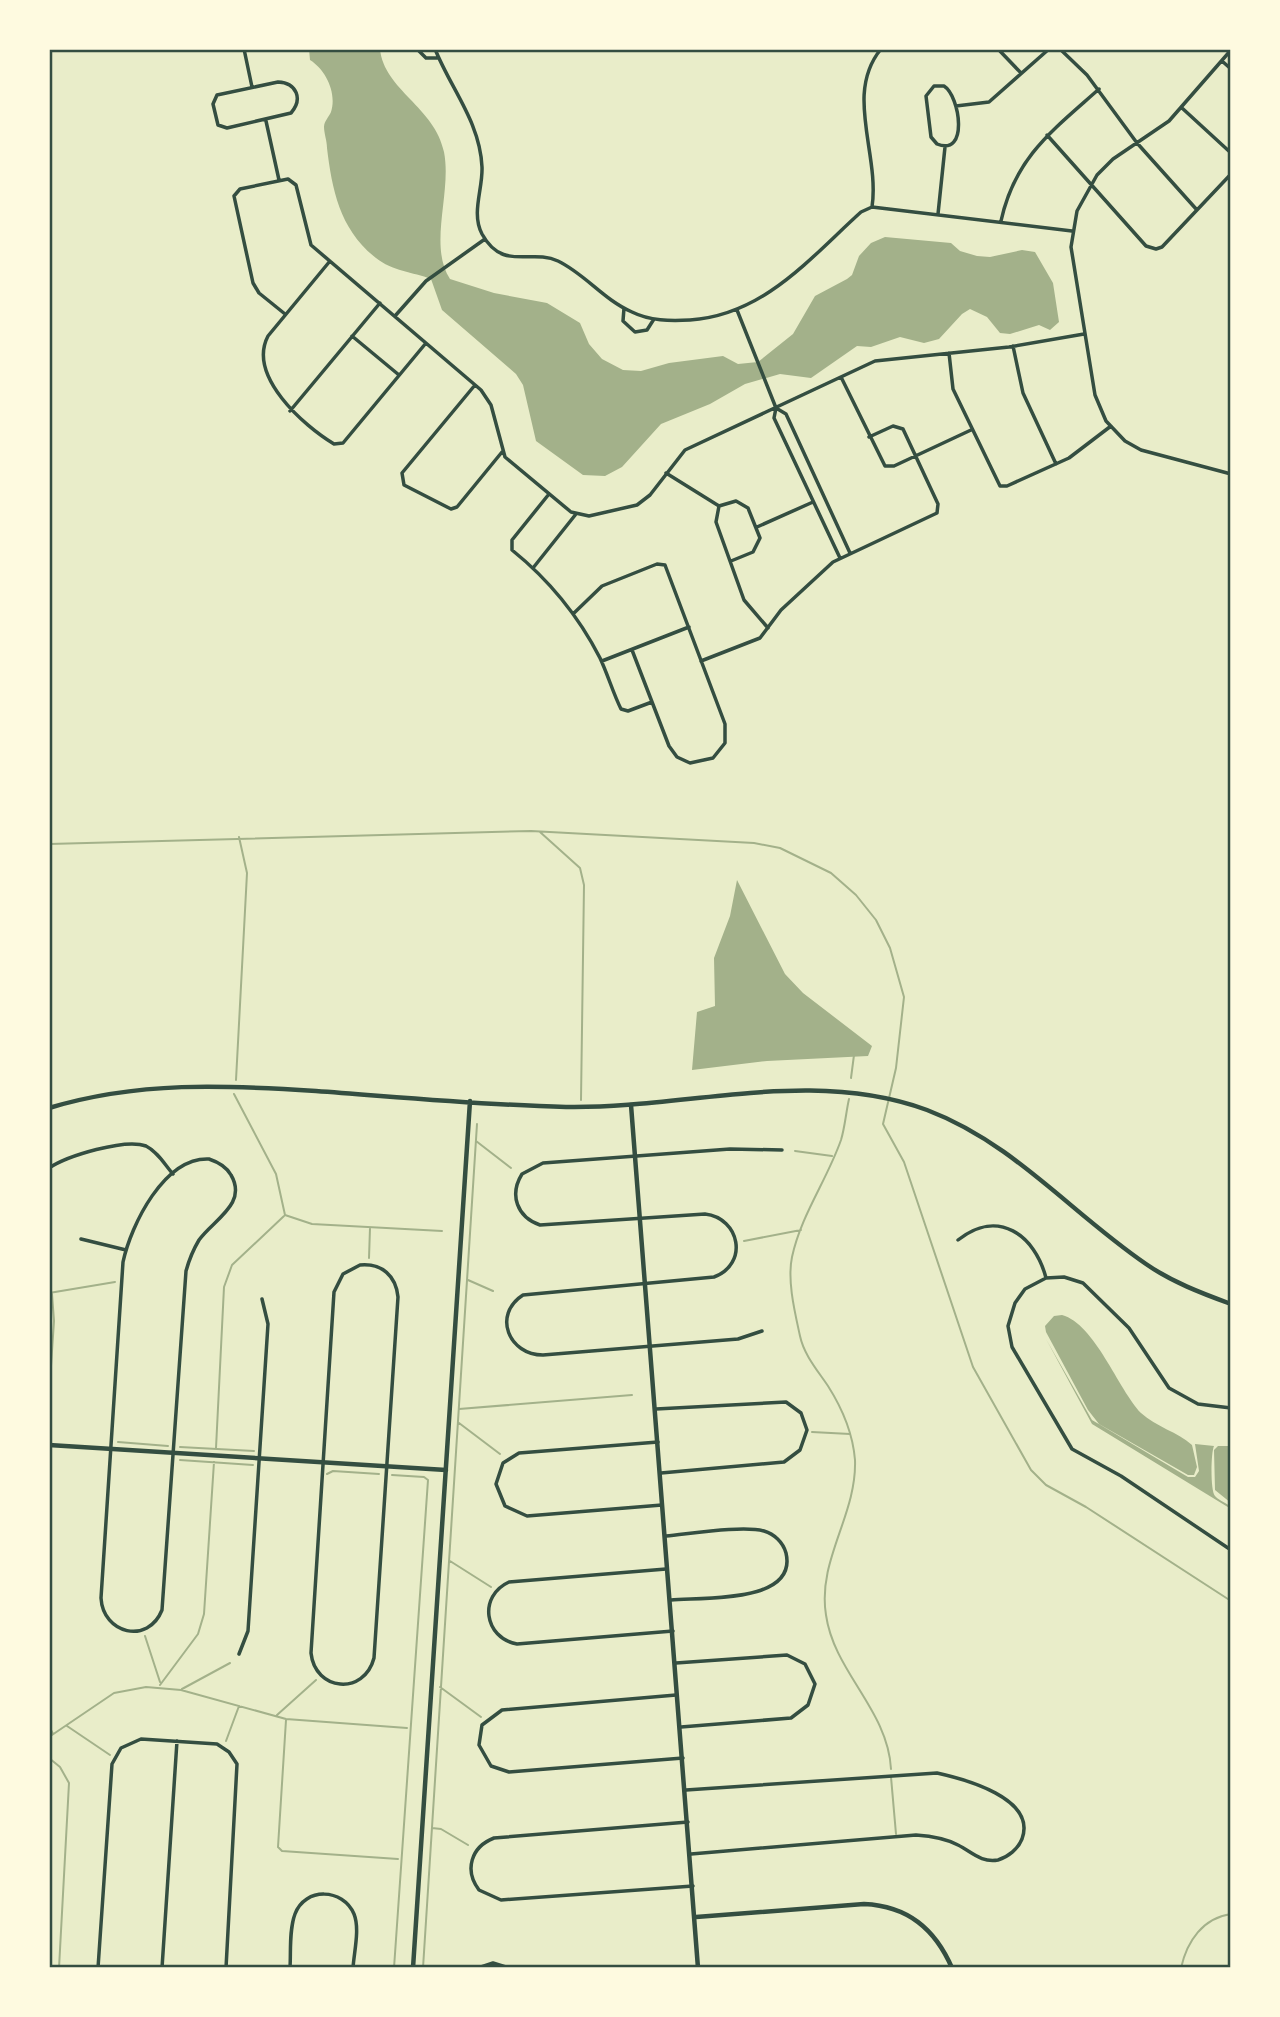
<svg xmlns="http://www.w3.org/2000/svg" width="1280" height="2017" viewBox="0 0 1280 2017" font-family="Raleway,sans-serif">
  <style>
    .water { fill: #a3b18a }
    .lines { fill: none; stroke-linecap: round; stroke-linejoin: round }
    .stream { stroke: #a3b18a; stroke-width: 2 }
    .minor { stroke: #344e41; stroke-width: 3.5 }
    .tertiary { stroke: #344e41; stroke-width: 4.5 }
    .secondary { stroke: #344e41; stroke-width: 4.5 }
    .neatline { fill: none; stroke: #344e41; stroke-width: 2.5 }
  </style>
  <rect width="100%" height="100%" fill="#e9edc9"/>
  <path class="water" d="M309 49H380C384 90 435 107 444 152 452 193 428 245 450 279L494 293 547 303 580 323 589 344 602 359 623 370 641 371 669 363 723 356 738 364 758 362 793 334 815 296 847 279 852 275 859 256 871 243 885 237 951 243 960 251 977 256 990 257 1022 250 1035 252 1053 283 1059 322 1050 330 1039 325 1010 334 1000 333 987 317 970 309 962 314 939 339 924 343 900 337 871 347 857 346 811 378 780 374 745 384 710 404 661 424 622 467 605 476 583 475 536 441 523 385 516 374 442 310 431 279C413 272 392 271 376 258 340 230 332 190 327 148 327 141 324 133 324 127 324 121 329 117 331 112 337 93 326 70 310 60Z
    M737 880 785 974 803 993 872 1046 868 1056 767 1061 692 1070 697 1012 715 1006 714 958 730 916Z
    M1062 1315C1095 1324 1118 1389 1141 1413 1156 1427 1178 1432 1192 1445L1197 1467 1194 1475H1188L1099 1424 1088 1410 1046 1332 1045 1326 1054 1316Z
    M1046 1339 1092 1420 1188 1477H1195L1199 1471 1195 1444 1214 1446C1211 1452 1210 1490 1215 1496 1220 1502 1228 1502 1231 1509L1092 1424Z
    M1218 1446H1231V1503L1215 1490 1214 1450Z"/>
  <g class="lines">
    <path class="stream" d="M540 832 580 868 584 885 581 1100
      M49 844 531 831 754 843 780 848 831 873 856 895 876 920 890 948 904 997 896 1068 883 1124 904 1162 973 1367 1031 1470 1046 1485 1086 1507 1231 1601
      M851 1078 854 1055
      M236 1080 247 873 239 837
      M234 1094 276 1174 285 1215 312 1224 442 1231
      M849 1099C846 1112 845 1127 841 1140 827 1180 801 1215 792 1257 787 1281 795 1313 800 1336 804 1355 818 1371 828 1386 842 1408 853 1435 855 1460 857 1515 817 1560 826 1615 834 1672 888 1710 891 1769
      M476 1141 511 1168
      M795 1151 832 1156
      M744 1241 801 1230
      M369 1258 370 1228
      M468 1280 493 1291
      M49 1293 115 1282
      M49 1396 54 1321 52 1294
      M459 1409 632 1395
      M459 1423 500 1454
      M812 1432 850 1434
      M118 1442 168 1446
      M180 1447 254 1451
      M216 1448 224 1287 232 1265 284 1216
      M180 1460 253 1465
      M327 1474 333 1471 379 1474
      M392 1475 424 1477 428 1480 394 1968
      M450 1561 491 1587
      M145 1636 160 1682
      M160 1685 198 1634 204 1614 214 1462
      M440 1687 481 1717
      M182 1689 230 1663
      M277 1715 316 1680
      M286 1720 278 1847 282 1851 398 1859
      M49 1726 53 1734
      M67 1726 110 1755
      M49 1737 114 1693 146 1687 181 1690 286 1719 407 1728
      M226 1741 239 1706
      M49 1758 60 1767 69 1783 59 1968
      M891 1777 896 1834
      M432 1828 441 1829 468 1845
      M423 1968 477 1124
      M1181 1968C1187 1941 1203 1918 1231 1914"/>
    <path class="minor" d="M244 49 252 87
      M417 49 426 58H439
      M435 49C451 89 480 122 482 167 483 189 471 213 482 234 503 272 531 248 558 261 585 274 604 300 632 312 650 321 670 321 690 320 764 315 810 258 861 212L872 207 1072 231
      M998 49 1021 73
      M1060 49 1087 75 1137 143 1197 210
      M1231 50 1169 121 1113 159 1097 175 1077 211 1071 247 1095 395 1106 421 1125 441 1141 450 1231 474
      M1222 61 1231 69
      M278 82C297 83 303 99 291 113L227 128 218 125 213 104 217 95Z
      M934 86H944C960 96 969 157 937 144L931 137 926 96Z
      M956 106 989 102 1049 49
      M1182 108 1231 153
      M266 121 279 180
      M1047 135 1146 246 1156 249 1162 247 1231 174
      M872 207C880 154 844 94 881 49
      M938 214 945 147
      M1001 221C1015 157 1053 130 1099 89
      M330 261 268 336C247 376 304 426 334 444L343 443 426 343
      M624 308 623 321 635 332 647 330 654 319
      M737 310 776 408 774 418 840 558
      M285 314 259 293 253 283 234 196 240 189 288 179 296 185 311 245 481 390 491 405 505 457 571 512 589 516 637 505 650 495 685 450 875 361 1009 347 1084 334
      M395 316 426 281 485 239
      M352 336 399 375
      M1013 346 1023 393 1056 464
      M949 353 953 389 1000 486H1007L1069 458 1111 426
      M841 377 885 466H894L971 430
      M475 385 402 473 404 485 451 509 457 507 502 452
      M776 408 786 414 850 553
      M290 411 380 303
      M666 473 719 506
      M549 494 512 540V550C548 579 579 617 600 658 608 675 613 693 621 709L628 711 652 702
      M757 527 813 502
      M731 561 753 552 760 538 748 508 736 501 719 506 716 522 744 600 768 628
      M533 568 576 514
      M573 614 602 586 657 564 665 565 725 724V743L713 758 690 763 677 757 669 746 632 650
      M602 661 689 627
      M701 661 760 638 781 610 833 562 937 513 938 504 903 429 893 426 869 437
      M209 1159C218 1162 226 1166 231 1175 248 1204 213 1220 199 1240 193 1250 189 1260 186 1271L162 1610C148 1645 103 1634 101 1598L123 1262C131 1225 164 1157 209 1159Z
      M49 1168C67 1156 125 1138 146 1146 158 1152 165 1165 173 1174
      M81 1239 126 1250
      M958 1240C998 1208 1035 1235 1046 1278
      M360 1265C382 1263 396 1276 398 1297L374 1658C364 1696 315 1691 311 1653L334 1292 343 1274Z
      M762 1331 738 1339 543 1355C509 1355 492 1315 523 1295L714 1277C749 1264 740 1218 705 1214L540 1225C517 1217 509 1195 522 1174L543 1163 730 1149 782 1150
      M1231 1408 1198 1404 1169 1388 1129 1328 1083 1283 1064 1277 1046 1278 1025 1289 1015 1303 1008 1326 1012 1347 1072 1449 1121 1476 1231 1550
      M656 1409 786 1402 801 1413 807 1430 800 1450 784 1462 661 1473
      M658 1442 519 1453 503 1463 496 1484 505 1506 527 1516 662 1505
      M666 1536C689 1534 743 1525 764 1531 774 1534 783 1542 786 1553 798 1604 701 1597 671 1600
      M666 1569 509 1582C478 1596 484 1638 517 1644L673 1631
      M239 1654 248 1631 268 1324 262 1299
      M676 1663 787 1655 805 1664 815 1684 808 1705 791 1718 681 1727
      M676 1695 502 1710 482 1725 479 1745 491 1766 509 1772 683 1758
      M686 1790 937 1773C964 1779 1037 1798 1022 1839 1018 1849 1008 1857 998 1860 981 1863 972 1852 958 1845 945 1838 930 1836 916 1835L691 1854
      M688 1822 494 1838C471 1847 464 1870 479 1890L501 1900 693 1886
      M98 1968 112 1764 121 1748 141 1739 217 1744 229 1752 237 1764 226 1968
      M162 1968 177 1741
      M290 1968C291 1951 289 1930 295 1914 305 1887 343 1888 354 1914 360 1929 354 1952 353 1968
      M478 1968 493 1963 509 1968"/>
    <path class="tertiary" d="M631 1105 698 1968
      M49 1445 446 1470
      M696 1917 864 1904C908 1906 935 1929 952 1968"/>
    <path class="secondary" d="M49 1108C138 1081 225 1085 316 1091 399 1097 483 1105 566 1107 687 1109 810 1067 927 1110 1014 1143 1071 1213 1146 1264 1172 1282 1201 1293 1231 1304
      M413 1968 470 1101"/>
  </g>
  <rect width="1280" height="2017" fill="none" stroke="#fefae0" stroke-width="102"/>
  <rect x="51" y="51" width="1178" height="1915" class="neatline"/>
</svg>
